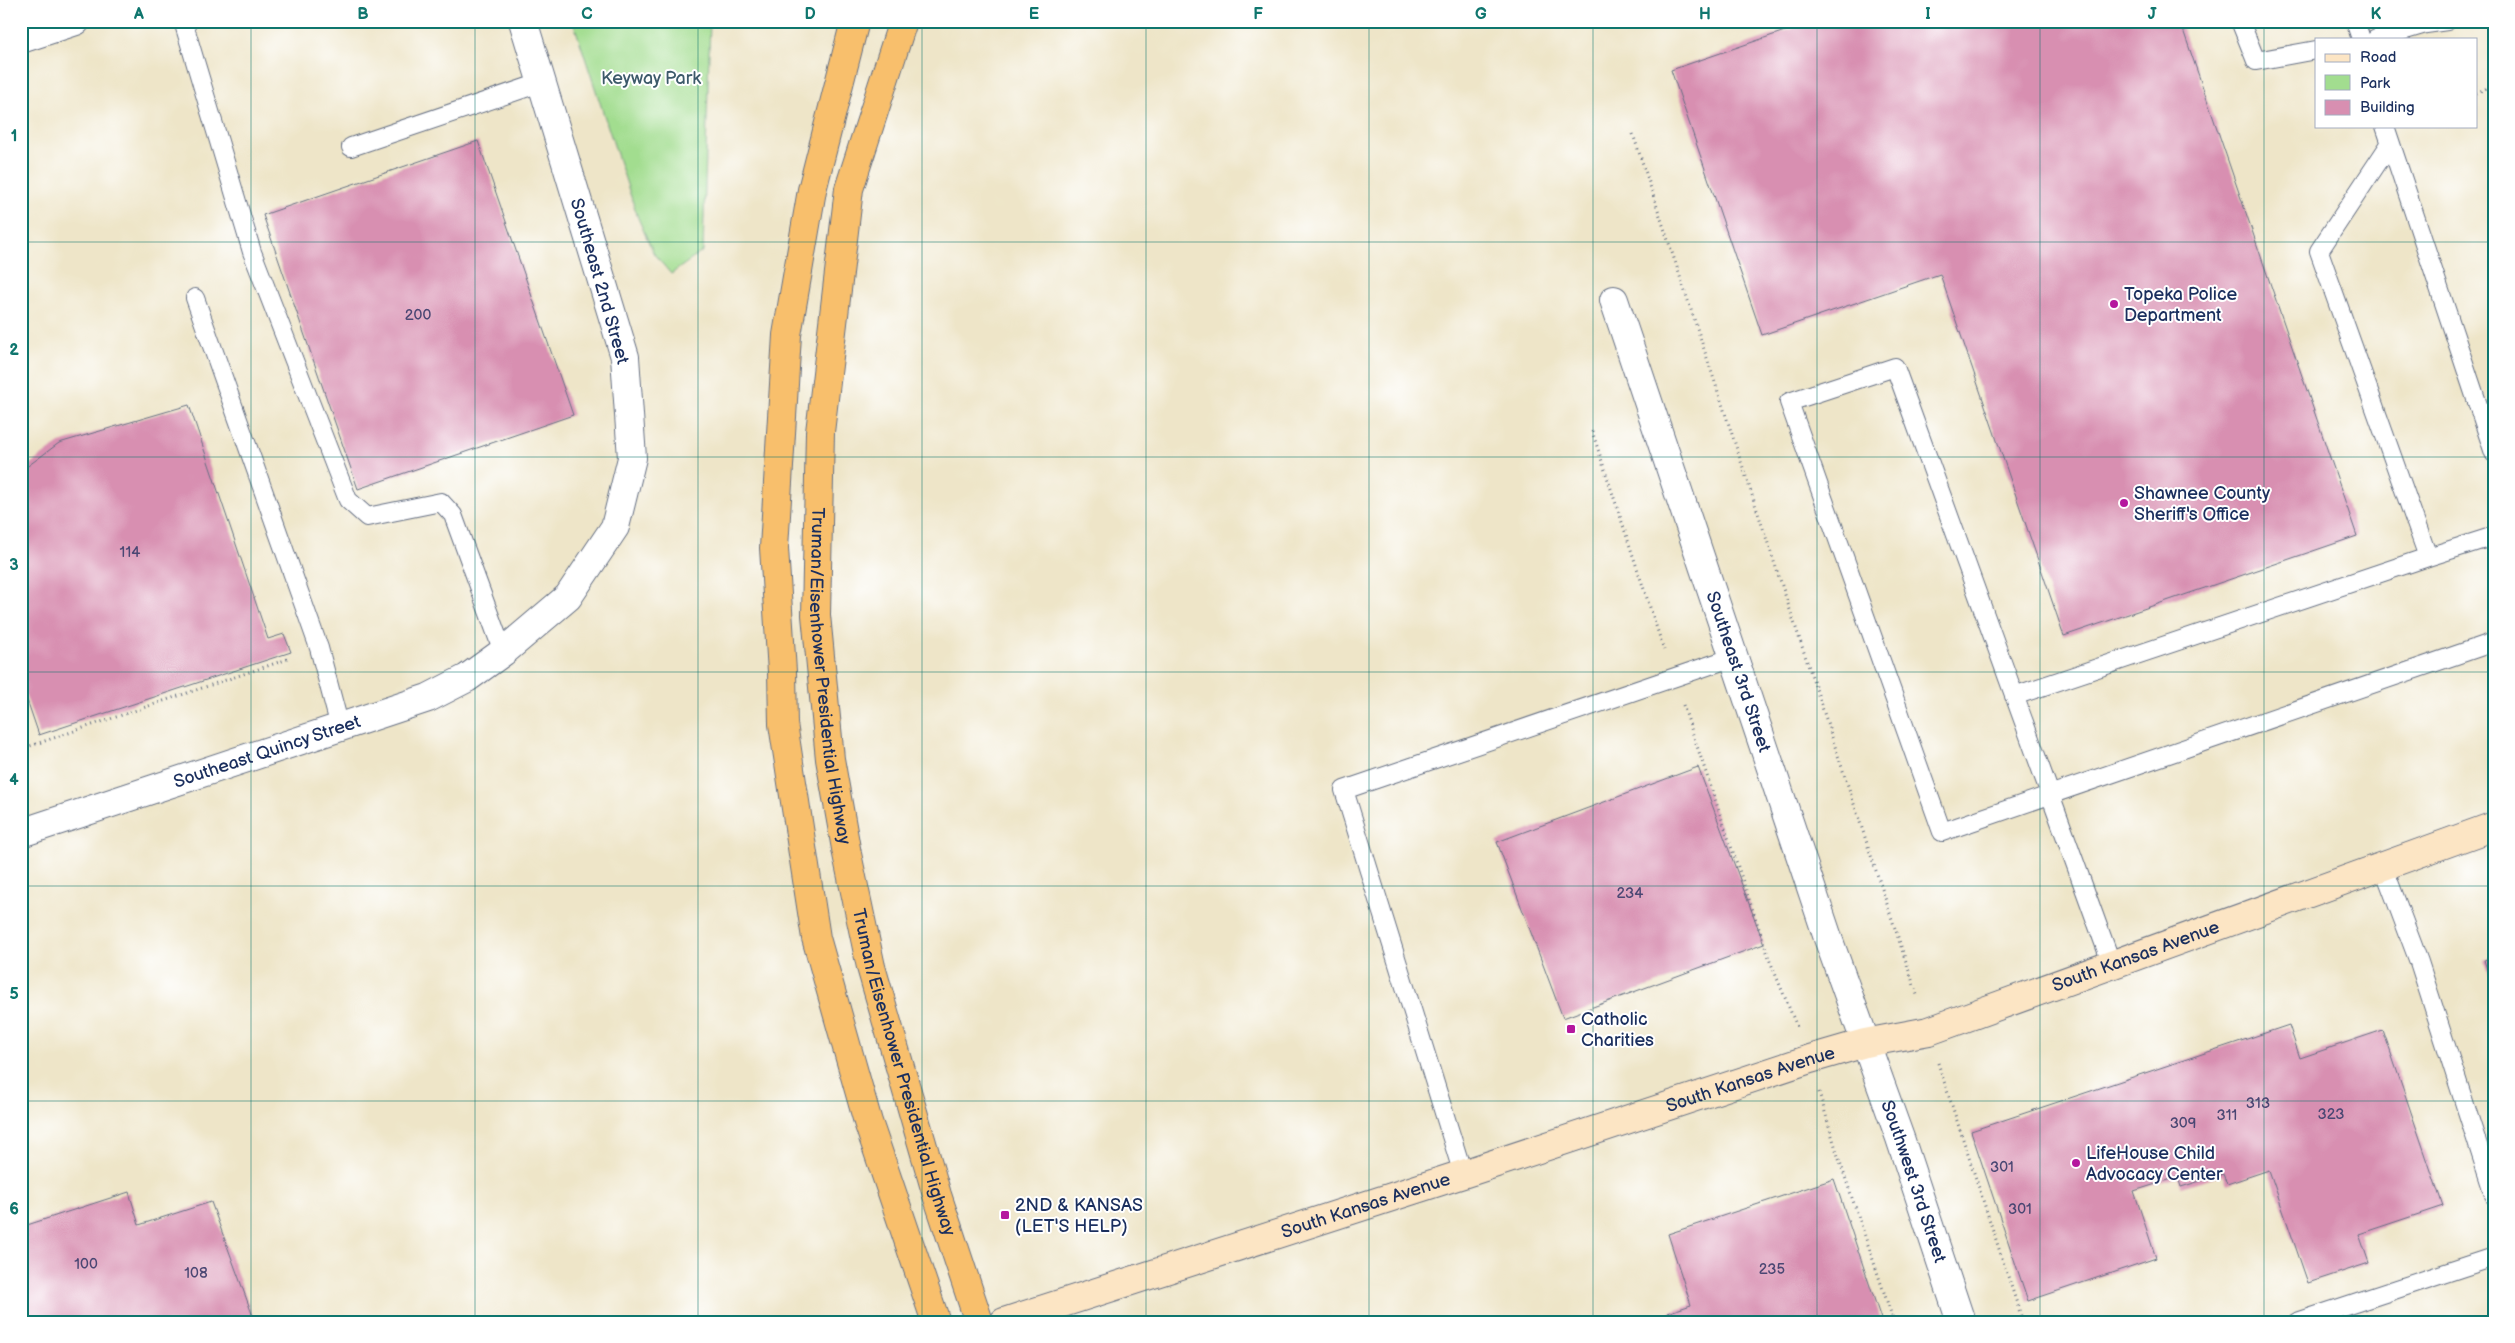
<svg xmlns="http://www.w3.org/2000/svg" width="2515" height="1343" viewBox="0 0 2515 1343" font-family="'Balsamiq Sans',sans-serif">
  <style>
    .green { fill: #a2dd8f; stroke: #5e8676 }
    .building { fill: #d88fb1 }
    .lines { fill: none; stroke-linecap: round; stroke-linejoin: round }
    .lane-casing { stroke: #656f83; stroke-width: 20 }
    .street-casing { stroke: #656f83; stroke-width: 30 }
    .secondary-casing { stroke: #656f83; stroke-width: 30 }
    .highway-casing { stroke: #656f83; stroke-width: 30 }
    .path { stroke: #656f83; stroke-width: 3; stroke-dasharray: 1 4; stroke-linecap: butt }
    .lane { stroke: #fff; stroke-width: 18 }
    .street { stroke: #fff; stroke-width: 28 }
    .secondary { stroke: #fce5c4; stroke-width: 28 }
    .highway { stroke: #f8bf6c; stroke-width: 28 }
    .grid { fill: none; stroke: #0f766e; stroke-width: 1; stroke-opacity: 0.55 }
    .poi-dot { fill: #b5179e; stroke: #fff; stroke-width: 2 }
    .labels { text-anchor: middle; stroke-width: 4; stroke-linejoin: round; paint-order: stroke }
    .number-label { font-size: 15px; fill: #4a4773 }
    .park-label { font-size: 18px; fill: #3d5a6a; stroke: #fff }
    .street-label { font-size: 18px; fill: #1b2f5e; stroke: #fff }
    .poi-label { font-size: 18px; fill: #1b2f5e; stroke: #fff; text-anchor: start }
    .neatline { fill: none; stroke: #0f766e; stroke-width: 2 }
    .grid-label { font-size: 16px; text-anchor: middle; font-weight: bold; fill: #0f766e }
  </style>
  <rect width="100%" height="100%" fill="#fff"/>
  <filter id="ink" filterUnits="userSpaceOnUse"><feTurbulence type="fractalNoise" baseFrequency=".02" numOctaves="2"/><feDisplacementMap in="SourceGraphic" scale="10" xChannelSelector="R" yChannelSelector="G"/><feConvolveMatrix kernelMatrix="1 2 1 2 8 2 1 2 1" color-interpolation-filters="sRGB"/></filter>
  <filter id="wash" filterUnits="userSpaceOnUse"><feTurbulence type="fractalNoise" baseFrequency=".0096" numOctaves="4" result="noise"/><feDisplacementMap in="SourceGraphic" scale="20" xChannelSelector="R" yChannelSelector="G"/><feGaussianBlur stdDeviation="1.12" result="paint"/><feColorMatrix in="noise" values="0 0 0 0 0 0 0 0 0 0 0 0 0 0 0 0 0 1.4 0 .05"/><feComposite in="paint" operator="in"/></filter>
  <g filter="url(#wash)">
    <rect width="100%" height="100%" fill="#eee5c8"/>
    <path class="green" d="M573 21H710L703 251 671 274 654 254 638 218Z"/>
    <g id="blocks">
      <path class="building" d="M1814 21H2180L2357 536 2064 636 1940 274 1762 335 1671 70Z
        M478 141 573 415 358 489 263 215Z
        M189 405 268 639 284 634 291 652 39 735 21 682V471L59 443Z
        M1698 767 1764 944 1563 1018 1497 842Z
        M2494 957V987L2493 988 2484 960Z
        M2289 1025 2300 1058 2383 1030 2443 1206 2359 1234 2369 1263 2308 1283 2269 1170 2227 1184 2223 1174 2181 1187 2178 1177 2134 1191 2156 1258 2028 1301 1971 1131Z
        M1834 1179 1882 1322H1670L1667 1313 1691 1305 1668 1234Z
        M129 1192 139 1225 211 1202 255 1322H29L21 1301V1227Z"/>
    </g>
  </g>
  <g filter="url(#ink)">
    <use href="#blocks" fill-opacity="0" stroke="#656f83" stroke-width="1"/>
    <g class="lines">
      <g class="lane-casing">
        <path id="lane" d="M183 21 252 252 348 500 367 517 441 502 453 515 503 652
          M2240 21 2256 61 2316 50
          M2355 21 2361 39
          M2376 39 2426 24 2447 21
          M2385 126 2494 453
          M351 147 543 82
          M195 298 319 648 340 727
          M2428 557 2494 536
          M2014 696 2428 557 2319 251 2390 144
          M2383 866 2419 962 2494 1195
          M2112 965 2050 794 1895 367 1789 402 1942 832 2494 642
          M1463 1174 1344 790 1734 657
          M2297 1322 2494 1257"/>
      </g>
      <g class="street-casing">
        <g id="street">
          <path d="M21 39 76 21"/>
          <path id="s1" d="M1614 300 1829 941 1900 1138 1961 1322"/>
          <path id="s2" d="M21 833 428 698 467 678 503 652 568 597 615 527 632 458 625 357 523 21"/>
        </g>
      </g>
      <g class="secondary-casing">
        <g id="secondary">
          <path id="s3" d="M1004 1322 1463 1174 1810 1059 1865 1043 1929 1031 2494 826"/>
        </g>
      </g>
      <g class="highway-casing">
        <g id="highway">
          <path d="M855 21 812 190 787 335 774 548 782 672 783 724 816 938 868 1122 936 1322"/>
          <path id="s4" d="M903 21 849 189 820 432 816 615 830 759 847 854 871 967 937 1195 979 1322"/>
        </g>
      </g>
      <path class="path" d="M2476 93 2494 85
        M1633 134 1918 998
        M1592 431 1664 650
        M1683 705 1770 961 1797 1027
        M21 749 291 658
        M1938 1063 2023 1322
        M1819 1092 1838 1156 1894 1322"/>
      <use href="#lane" class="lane"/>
      <use href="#street" class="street"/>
      <use href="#secondary" class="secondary"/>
      <use href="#highway" class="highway"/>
    </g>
  </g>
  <path class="grid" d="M251 21V1322M475 21V1322M698 21V1322M922 21V1322M1146 21V1322M1369 21V1322M1593 21V1322M1817 21V1322M2040 21V1322M2264 21V1322M21 242H2494M21 457H2494M21 672H2494M21 886H2494M21 1101H2494"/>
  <g class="poi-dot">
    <circle cx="2114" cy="304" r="5"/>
    <circle cx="2124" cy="503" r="5"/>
    <rect x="1566" y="1024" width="10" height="10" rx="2.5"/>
    <circle cx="2076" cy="1163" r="5"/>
    <rect x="1000" y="1210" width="10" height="10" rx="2.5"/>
  </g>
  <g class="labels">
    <g class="number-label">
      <text x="418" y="320">200</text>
      <text x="130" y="557">114</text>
      <text x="1630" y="898">234</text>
      <text x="2258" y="1108">313</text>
      <text x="2331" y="1119">323</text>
      <text x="2227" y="1120">311</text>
      <text x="2183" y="1128">309</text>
      <text x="2002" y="1172">301</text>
      <text x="2020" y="1214">301</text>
      <text x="86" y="1269">100</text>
      <text x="1772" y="1274">235</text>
      <text x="196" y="1278">108</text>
    </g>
    <g class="park-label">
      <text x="651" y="84">Keyway Park</text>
    </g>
    <g class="street-label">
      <text transform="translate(600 281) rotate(74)" y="6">Southeast 2nd Street</text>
      <text dy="6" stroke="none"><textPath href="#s1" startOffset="392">Southeast 3rd Street</textPath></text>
      <text dy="6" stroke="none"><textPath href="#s4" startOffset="666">Truman/Eisenhower Presidential Highway</textPath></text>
      <text dy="6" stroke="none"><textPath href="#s2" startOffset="259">Southeast Quincy Street</textPath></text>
      <text dy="6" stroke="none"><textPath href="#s3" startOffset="1190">South Kansas Avenue</textPath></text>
      <text dy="6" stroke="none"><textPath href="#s4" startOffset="1071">Truman/Eisenhower Presidential Highway</textPath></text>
      <text dy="6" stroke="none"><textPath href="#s3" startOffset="785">South Kansas Avenue</textPath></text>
      <text dy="6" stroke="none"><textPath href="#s1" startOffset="931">Southwest 3rd Street</textPath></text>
      <text dy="6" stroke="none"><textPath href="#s3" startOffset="380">South Kansas Avenue</textPath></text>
    </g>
    <g class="poi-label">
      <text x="2124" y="300">Topeka Police<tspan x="2124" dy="21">Department</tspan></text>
      <text x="2134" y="499">Shawnee County<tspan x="2134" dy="21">Sheriff's Office</tspan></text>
      <text x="1581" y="1025">Catholic<tspan x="1581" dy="21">Charities</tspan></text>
      <text x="2086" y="1159">LifeHouse Child<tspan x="2086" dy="21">Advocacy Center</tspan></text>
      <text x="1015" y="1211">2ND &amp; KANSAS<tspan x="1015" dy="21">(LET'S HELP)</tspan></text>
    </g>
  </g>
  <rect width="2515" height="1343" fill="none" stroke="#fff" stroke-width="55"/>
  <rect x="2315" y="38" width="162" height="90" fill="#ffffff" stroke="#a4acbf"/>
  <rect x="2325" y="54" width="25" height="8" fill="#fce5c4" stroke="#a4acbf"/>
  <text x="2360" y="62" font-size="15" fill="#1b2f5e">Road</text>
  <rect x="2325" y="75" width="25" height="15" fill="#a2dd8f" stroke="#a4acbf"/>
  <text x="2360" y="88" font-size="15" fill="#1b2f5e">Park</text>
  <rect x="2325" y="100" width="25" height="15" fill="#d88fb1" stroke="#a4acbf"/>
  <text x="2360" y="112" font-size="15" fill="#1b2f5e">Building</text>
  <rect x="28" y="28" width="2460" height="1288" class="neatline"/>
  <g class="grid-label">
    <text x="139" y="19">A</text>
    <text x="363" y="19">B</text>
    <text x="587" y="19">C</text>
    <text x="810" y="19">D</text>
    <text x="1034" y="19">E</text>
    <text x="1258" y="19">F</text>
    <text x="1481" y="19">G</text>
    <text x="1705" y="19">H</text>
    <text x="1928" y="19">I</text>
    <text x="2152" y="19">J</text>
    <text x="2376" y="19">K</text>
    <text x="14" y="141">1</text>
    <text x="14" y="355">2</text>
    <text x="14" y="570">3</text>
    <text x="14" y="785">4</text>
    <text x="14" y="999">5</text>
    <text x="14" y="1214">6</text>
  </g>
</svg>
